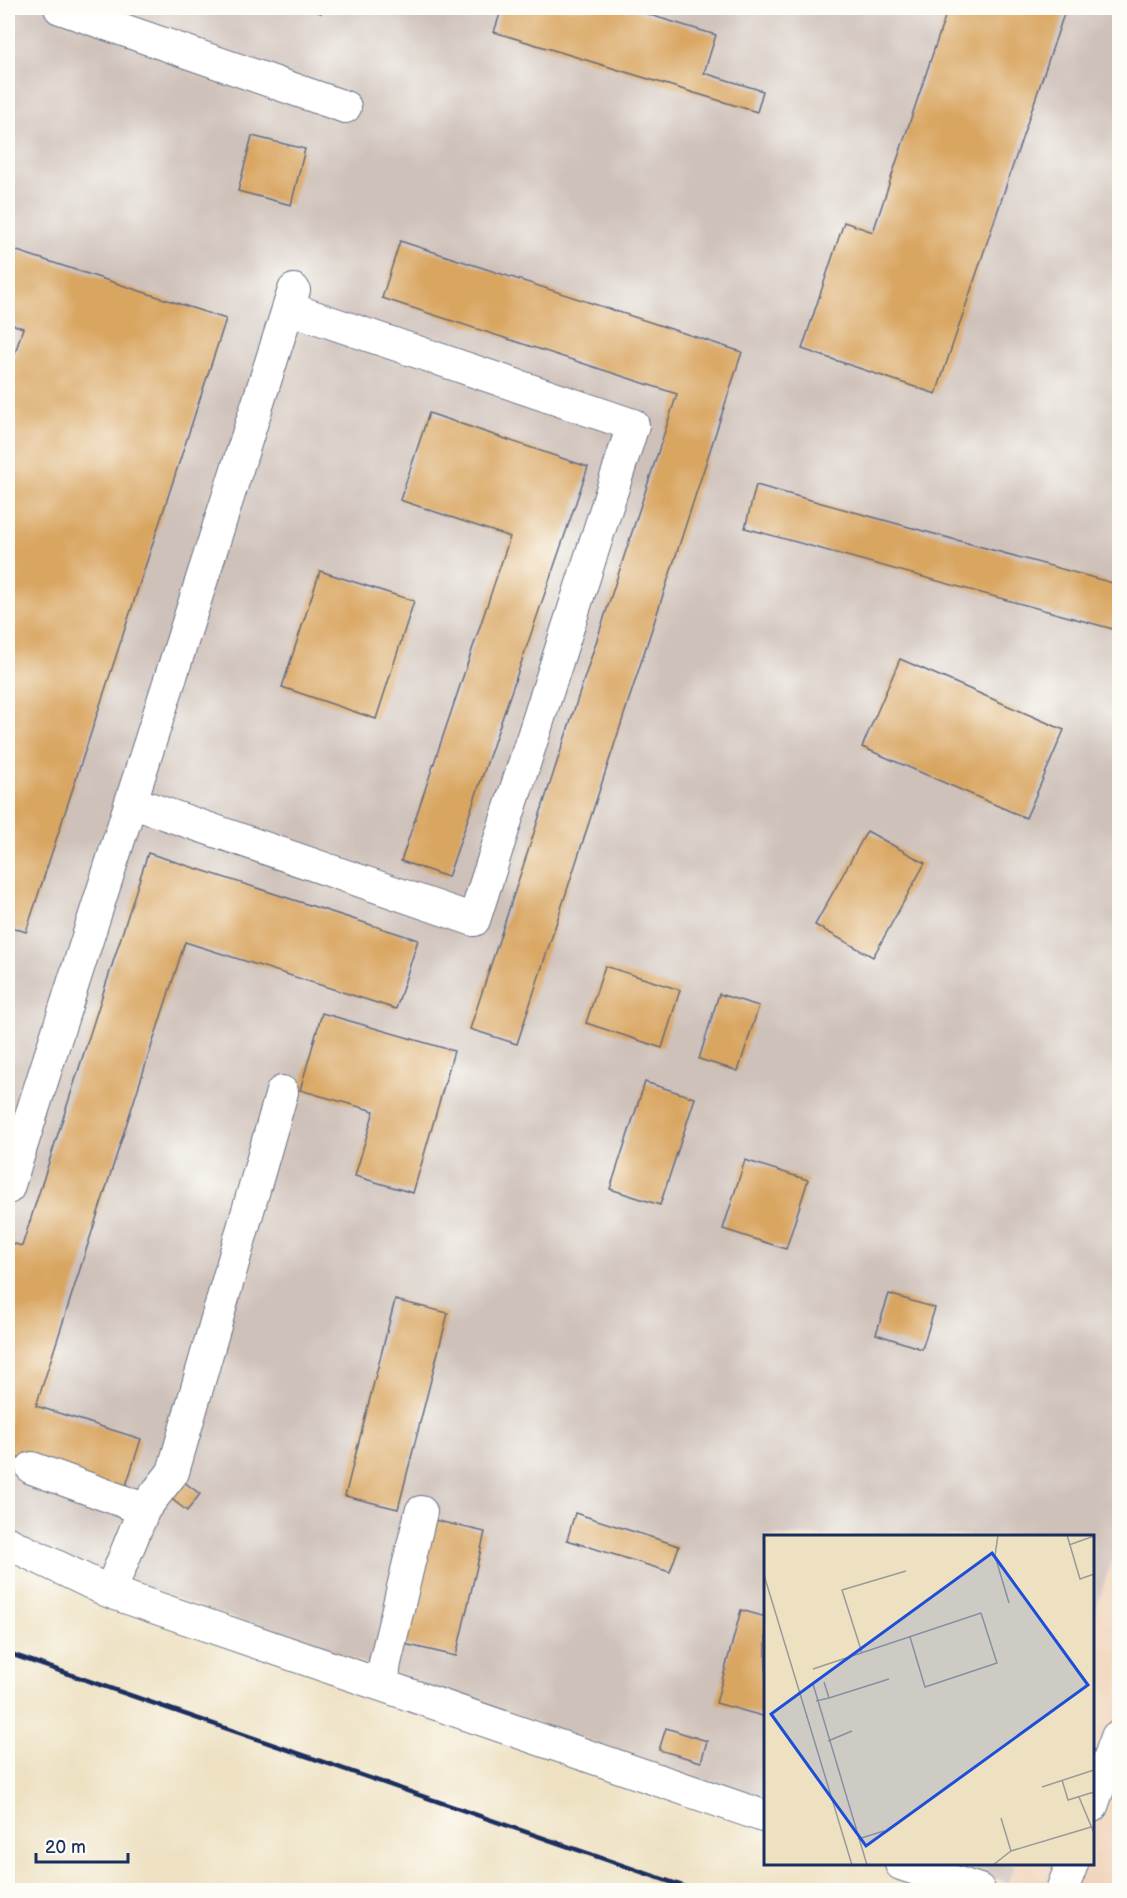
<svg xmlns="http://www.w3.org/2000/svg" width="1127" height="1898" viewBox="0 0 1127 1898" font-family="'Balsamiq Sans',sans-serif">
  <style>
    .built { fill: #f0d5bc }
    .industrial { fill: #cec1b9 }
    .building { fill: #d9a662 }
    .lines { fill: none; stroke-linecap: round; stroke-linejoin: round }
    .minor-casing { stroke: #656d81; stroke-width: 34 }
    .minor { stroke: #fff; stroke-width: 32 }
    .rail { stroke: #1b2f5e; stroke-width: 4.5 }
    .inset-road { fill: none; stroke: #9a9a9a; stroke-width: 1.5 }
    .view { fill: #1d4ed8; fill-opacity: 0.15; stroke: #1d4ed8; stroke-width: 3 }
    .inset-edge { fill: none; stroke: #1b2f5e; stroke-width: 3 }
  </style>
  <rect width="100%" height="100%" fill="#fdfcf7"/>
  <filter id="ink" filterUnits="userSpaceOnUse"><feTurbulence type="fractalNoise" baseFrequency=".0167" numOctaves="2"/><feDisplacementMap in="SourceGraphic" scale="12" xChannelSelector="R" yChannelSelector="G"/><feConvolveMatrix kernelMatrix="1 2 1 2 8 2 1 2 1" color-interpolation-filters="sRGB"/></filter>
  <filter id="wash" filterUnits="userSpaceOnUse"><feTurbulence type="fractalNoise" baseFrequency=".008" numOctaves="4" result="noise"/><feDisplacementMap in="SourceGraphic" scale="24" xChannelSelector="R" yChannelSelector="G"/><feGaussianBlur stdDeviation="1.35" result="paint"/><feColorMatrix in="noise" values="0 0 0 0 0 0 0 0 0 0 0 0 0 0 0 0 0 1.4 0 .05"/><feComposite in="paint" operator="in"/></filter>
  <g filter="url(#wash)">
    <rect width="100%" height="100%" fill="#eee1c2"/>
    <path class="built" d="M1111 1561 1119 1564V1890H1033L1008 1883 1014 1864H1092L1093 1619Z"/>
    <path class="industrial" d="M8 8H1119V1564L1111 1562 1093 1619 1092 1536H766L765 1802 8 1540V1295L42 1184 8 1290Z
      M951 1864H1014L1008 1883Z"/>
    <g id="blocks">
      <path class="building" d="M305 8H323L321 13Z
        M502 8H627L716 35 704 73 763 91 757 112 494 32Z
        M948 8H1066L936 394 802 349 844 222 873 232Z
        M252 136 305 149 291 205 238 191Z
        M400 241 742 352 517 1044 470 1029 677 394 382 298Z
        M8 248 226 319 26 932 8 926V375L23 328 8 323Z
        M429 413 588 467 448 877 401 861 510 537 400 500Z
        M756 485 1120 585V631L745 528Z
        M320 571 414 601 376 719 282 687Z
        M900 659 1064 730 1026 818 862 747Z
        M867 831 925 863 873 957 815 925Z
        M148 853 418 940 396 1009 185 942 36 1406 141 1439 124 1492 8 1455V1290L11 1279 8 1278V1242L22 1246Z
        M605 966 680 990 662 1048 586 1023Z
        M719 994 759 1006 738 1071 699 1059Z
        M322 1013 454 1051 413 1193 355 1176 374 1111 300 1090Z
        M645 1082 695 1098 660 1205 610 1189Z
        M745 1160 808 1180 786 1249 723 1229Z
        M889 1294 935 1308 922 1349 876 1334Z
        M395 1300 448 1313 398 1509 345 1496Z
        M180 1479 200 1494 187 1511 168 1496Z
        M575 1513 679 1546 670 1572 567 1540Z
        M434 1520 485 1532 456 1656 404 1644Z
        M741 1610 766 1617V1717L716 1703Z
        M666 1728 707 1741 701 1762 659 1750Z"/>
    </g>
  </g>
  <g filter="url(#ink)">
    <use href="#blocks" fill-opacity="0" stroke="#656d81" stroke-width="1.5"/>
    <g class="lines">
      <g class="minor-casing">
        <path id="minor" d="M60 8 345 107
          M131 802 474 920 633 425 288 308
          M8 1188 294 290
          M32 1468 144 1509 110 1592
          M144 1509 173 1472 282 1092
          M8 1543 110 1592 766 1817
          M382 1685 385 1663 421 1512
          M1092 1806 1117 1737
          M901 1864 979 1890
          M1062 1890 1072 1864"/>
      </g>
      <use href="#minor" class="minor"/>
      <path class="rail" d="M8 1653 694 1890"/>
    </g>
  </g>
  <g transform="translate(764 1535)">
    <rect width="330" height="330" fill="#eee1c2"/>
    <path class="inset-road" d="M234 0 231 21 245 68M303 0 316 44 330 39M305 10 330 1M0 40 88 330M146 102 161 152 233 128 217 78M98 118 78 55 142 36M49 134 217 78M49 149 103 330M65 163 125 144M52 166 65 163 60 147M64 206 88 196M298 245 304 265 330 257M278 252 330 235M315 262 330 298M237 283 247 316M94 304 120 296M229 330 247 316 327 292"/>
    <path class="view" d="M228 18 324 150 102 311 7 179Z"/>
    <rect width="330" height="330" class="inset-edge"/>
  </g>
  <rect width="1127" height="1898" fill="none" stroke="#fdfcf7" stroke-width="30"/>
  <path d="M36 1853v9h92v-9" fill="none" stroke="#1b2f5e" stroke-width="3"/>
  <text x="45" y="1853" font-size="18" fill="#1b2f5e" stroke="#fdfcf7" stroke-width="4.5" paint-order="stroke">20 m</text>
</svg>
